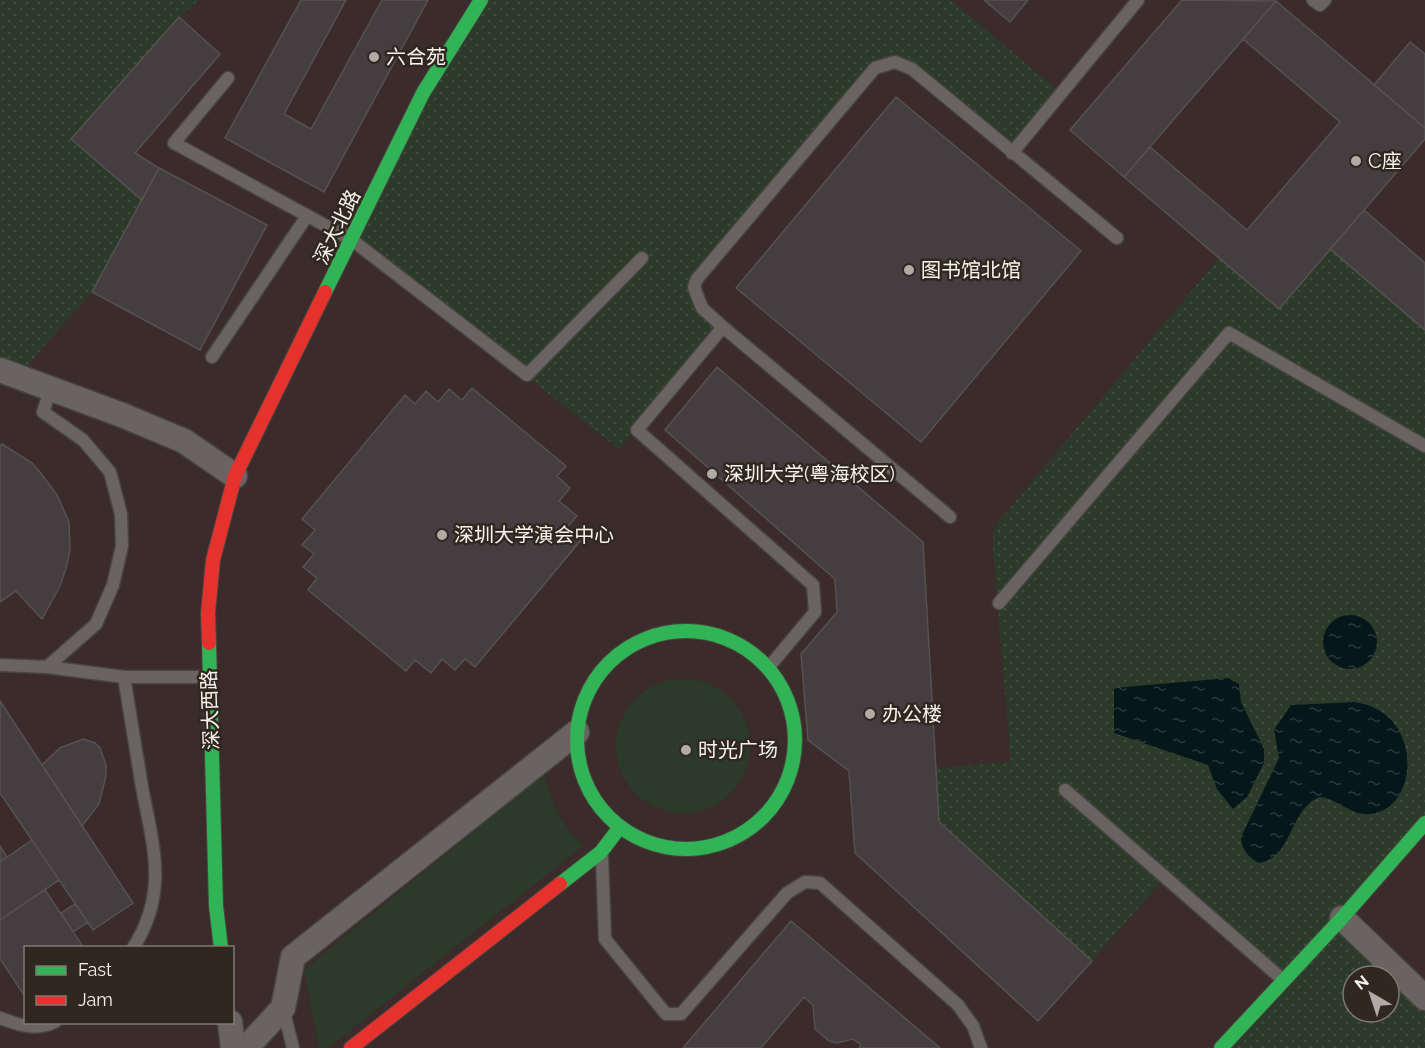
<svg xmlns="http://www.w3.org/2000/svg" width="1425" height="1048" viewBox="0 0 1425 1048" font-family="Raleway,'Noto Sans SC',sans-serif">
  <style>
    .education { fill: #3c2b2b; fill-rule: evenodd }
    .grass { fill: #2b3a29 }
    .park { fill: url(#park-dots); fill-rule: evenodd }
    .water { fill: url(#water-ripples) }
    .building { fill: #453e40; stroke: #565251; stroke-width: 1.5 }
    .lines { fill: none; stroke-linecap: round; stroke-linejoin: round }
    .lane-casing { stroke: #484441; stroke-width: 15 }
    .street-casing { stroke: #484441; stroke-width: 27 }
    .fast-casing { stroke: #484441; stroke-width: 16 }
    .jam-casing { stroke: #484441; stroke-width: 16 }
    .lane { stroke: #696462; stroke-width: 12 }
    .street { stroke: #696462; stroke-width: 24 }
    .fast { stroke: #30b455; stroke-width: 14 }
    .jam { stroke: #e5322d; stroke-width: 14 }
    .poi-dot { fill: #b1aba7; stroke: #302820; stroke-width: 2 }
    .labels { text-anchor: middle; stroke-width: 5; stroke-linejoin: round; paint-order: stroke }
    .poi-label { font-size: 20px; fill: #f8f2ed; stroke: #302820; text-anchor: start }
    .street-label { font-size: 20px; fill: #f8f2ed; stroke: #302820 }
  </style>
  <defs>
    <pattern id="park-dots" width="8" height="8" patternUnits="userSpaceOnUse" patternTransform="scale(1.5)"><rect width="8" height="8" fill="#2b3a29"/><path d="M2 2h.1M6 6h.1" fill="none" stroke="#404d3e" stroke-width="1.8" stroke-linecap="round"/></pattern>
    <pattern id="water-ripples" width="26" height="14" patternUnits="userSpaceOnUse" patternTransform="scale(1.5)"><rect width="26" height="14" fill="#06171c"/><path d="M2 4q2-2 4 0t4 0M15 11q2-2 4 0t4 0" fill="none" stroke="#2b393d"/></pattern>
  </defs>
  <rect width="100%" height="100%" fill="#2c2824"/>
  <path class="education" d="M0 0H1425V1048H0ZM26 948H232V1022H26ZM1353 976H1389V1012H1353Z"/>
  <path class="grass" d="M616 746a67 67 0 1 1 134 0a67 67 0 1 1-134 0Z
    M545 773C549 802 563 826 583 846L328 1048H319L304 970Z"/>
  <path class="park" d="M0 0H199L179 17 71 139 142 200 92 292 18 376 0 370Z
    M481 0H951L1062 94 1012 153 895 62 874 68 694 287 723 327 619 449 352 240Z
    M1330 249 1425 330V823L1342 918 1425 998V1048H1221L1282 980 1165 877 1092 961 939 822 937 768 1011 762 993 548V533L999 521 1219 258 1279 309ZM1353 976H1389V1012H1353Z"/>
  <path class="water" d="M1323 642a27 27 0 1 1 54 0a27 27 0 1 1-54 0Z
    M1228 678 1239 684 1241 702 1264 749V763L1247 797 1233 809 1217 789 1208 765 1114 733V688Z
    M1354 702C1425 711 1420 810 1370 814 1350 816 1338 798 1319 797 1289 810 1293 857 1259 863 1248 857 1241 849 1241 837L1279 758 1274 730 1291 705Z"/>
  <path class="building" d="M301 0H346L284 114 311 129 382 0H428L324 192 225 138Z
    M984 0H1028L1010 22Z
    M1182 0 1276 1 1124 177 1070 130Z
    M1276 1 1425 128V139L1279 309 1124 177 1150 147 1247 230 1340 122 1243 39Z
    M179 17 220 54 135 153 159 168 142 200 71 139Z
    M1410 42 1425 54V128L1374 85Z
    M896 97 1081 251 921 442 736 288Z
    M159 168 267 225 200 350 92 292Z
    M1364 210 1425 263V330L1330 249Z
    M717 367 923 542 939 822 1092 961 1038 1021 855 853 849 771 808 740 801 654 837 612 835 579 665 430Z
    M472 388 566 466 557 476 570 488 559 501 577 516 566 528 581 540 475 667 465 659 455 670 442 659 431 673 415 660 406 671 308 590 317 578 303 567 314 554 302 545 315 530 302 519 405 395 415 404 426 391 438 402 449 389 462 400Z
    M2 444 32 463 40 472 57 495 69 522 70 551 66 568 60 586 42 619 16 591 0 602V446Z
    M0 701 133 903 93 930 0 793Z
    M83 739 95 743 100 748 106 765V776L99 804 82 826 42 765 60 748Z
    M32 840 59 880 0 920V862Z
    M0 846 7 857 0 862Z
    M45 890 84 948H26V998L0 959V920Z
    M75 904 88 922 73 932 61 913Z
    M791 921 818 944 940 1048H859L861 1045 853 1039 837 1043 829 1041 815 1029 813 1005 804 997 761 1048H683Z"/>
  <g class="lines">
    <g class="lane-casing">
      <path id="lane" d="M1313 0 1320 5 1325 0
        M228 78 174 143 352 240 527 375 642 258
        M1012 153 1138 0
        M723 327 637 430 813 585 815 612 768 668
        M212 357 307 216
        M950 517 723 327 702 308 694 287 697 279 875 68 895 62 912 69 1117 238
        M999 603 1229 333 1425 446
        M0 665 47 667 124 677H208
        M47 667 96 624 113 585 122 546 121 514 110 472 83 440 43 412 51 388
        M124 677C130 714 136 750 142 787 153 846 169 892 133 948
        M1065 790 1282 979
        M602 858 605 939 666 1014H681L787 893 805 882 820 883 958 1005 973 1026 981 1048
        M283 1008 293 1048
        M0 1018C19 1025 36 1031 55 1022"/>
    </g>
    <g class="street-casing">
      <path id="street" d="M0 370 122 415 184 441 235 476
        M1342 918 1425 998
        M230 1022 233 1048
        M246 1048 283 1008 293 957 577 732"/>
    </g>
    <g class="fast-casing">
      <path id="fast" d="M325 292 423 93 481 0
        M577 740a109 109 0 1 1 218 0a109 109 0 1 1-218 0Z
        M209 643 216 906 221 948
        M560 884 601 852 620 827
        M1221 1048 1342 918 1425 823"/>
    </g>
    <g class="jam-casing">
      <path id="jam" d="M209 643 208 613 213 560 235 476 325 292
        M351 1048 560 884"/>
    </g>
    <use href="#lane" class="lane"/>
    <use href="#street" class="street"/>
    <use href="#fast" class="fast"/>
    <use href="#jam" class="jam"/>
  </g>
  <g class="poi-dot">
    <circle cx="374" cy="57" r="6"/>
    <circle cx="1356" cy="161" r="6"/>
    <circle cx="909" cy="270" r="6"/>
    <circle cx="712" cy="474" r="6"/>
    <circle cx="442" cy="535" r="6"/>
    <circle cx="870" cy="714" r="6"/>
    <circle cx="686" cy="750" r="6"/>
  </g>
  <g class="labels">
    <g class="poi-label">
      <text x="386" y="64">六合苑</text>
      <text x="1368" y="168">C座</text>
      <text x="921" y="277">图书馆北馆</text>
      <text x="724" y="481">深圳大学(粤海校区)</text>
      <text x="454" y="542">深圳大学演会中心</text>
      <text x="882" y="721">办公楼</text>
      <text x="698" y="757">时光广场</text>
    </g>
    <g class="street-label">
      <text transform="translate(337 227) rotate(-64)" y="7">深大北路</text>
      <text transform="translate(210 710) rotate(-92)" y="7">深大西路</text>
    </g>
  </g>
  <rect x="24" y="946" width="210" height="78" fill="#302820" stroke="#807972" stroke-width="1.5"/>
  <rect x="36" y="966" width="30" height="9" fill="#30b455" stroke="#807972" stroke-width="1.5"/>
  <text x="78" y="976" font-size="18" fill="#f8f2ed">Fast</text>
  <rect x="36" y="996" width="30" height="9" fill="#e5322d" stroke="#807972" stroke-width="1.5"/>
  <text x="78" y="1006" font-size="18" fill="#f8f2ed">Jam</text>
  <g transform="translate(1371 994) rotate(321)"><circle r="28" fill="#302820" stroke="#807972" stroke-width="1.5"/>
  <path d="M0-4.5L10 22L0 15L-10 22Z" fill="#b1aba7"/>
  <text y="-9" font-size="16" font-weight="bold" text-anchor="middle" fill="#f8f2ed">N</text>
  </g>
</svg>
